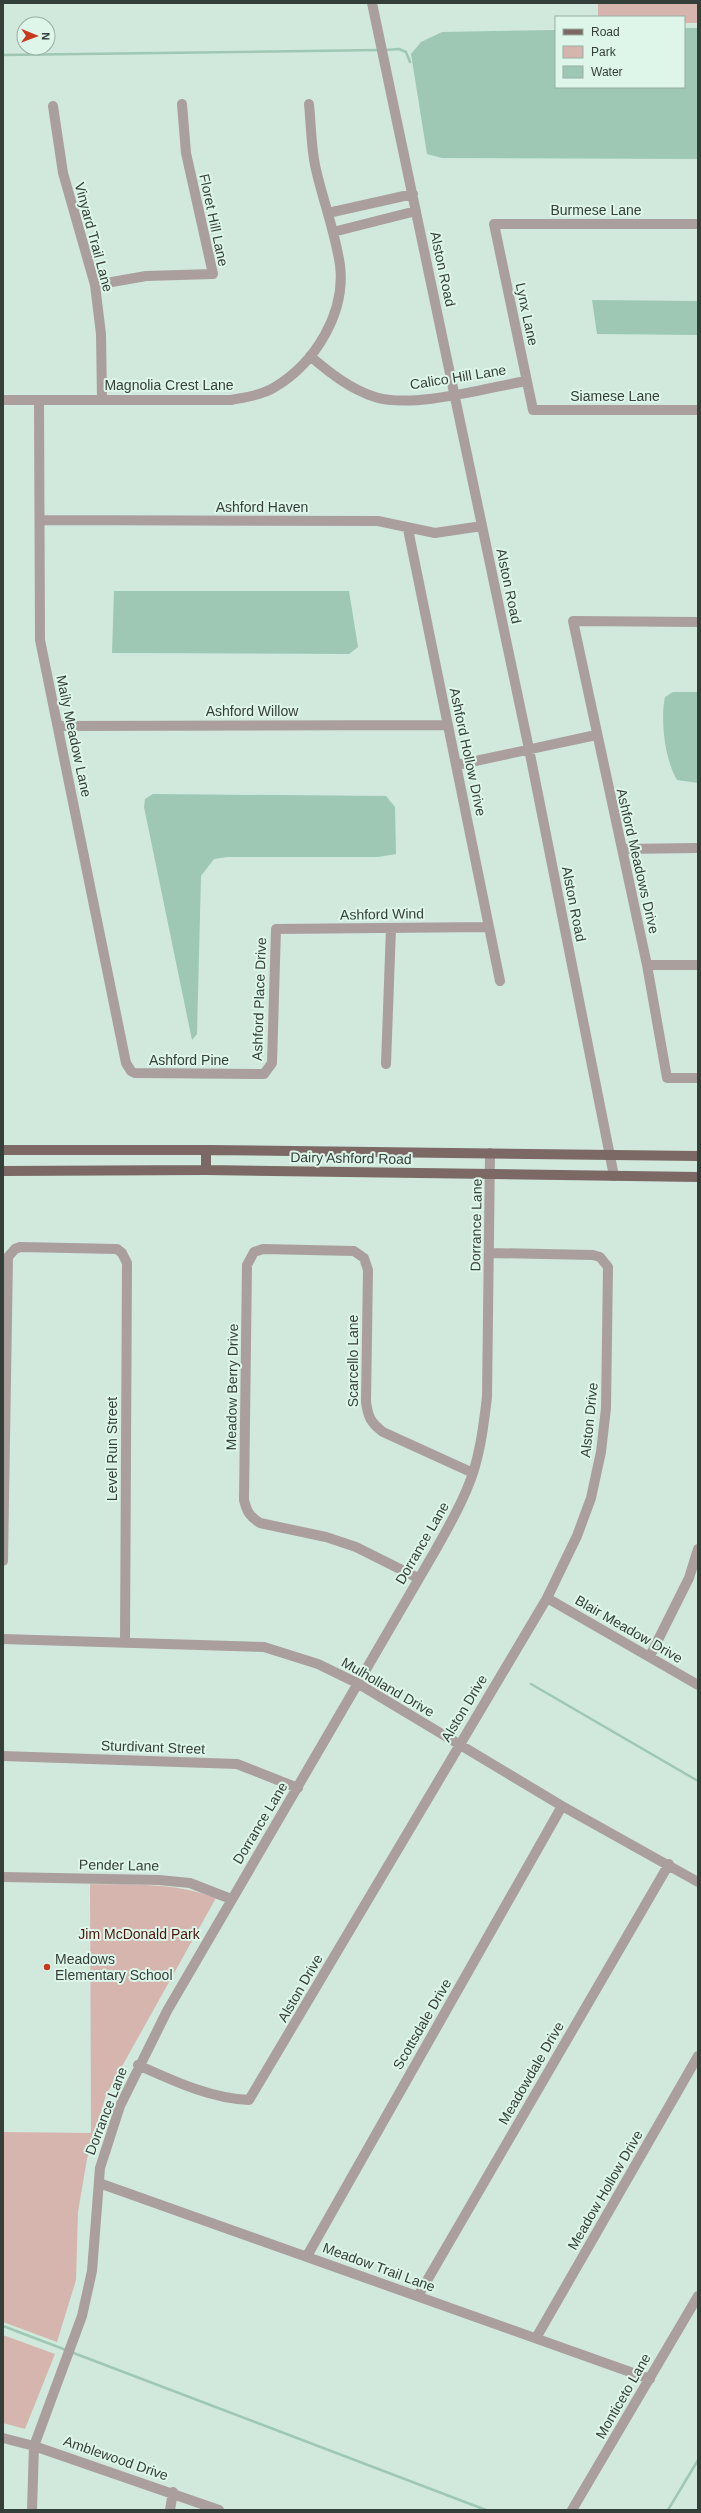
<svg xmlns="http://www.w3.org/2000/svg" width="701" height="2513" viewBox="0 0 701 2513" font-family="Helvetica,sans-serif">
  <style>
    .green { fill: #d6b5ae }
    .water { fill: #9ec8b3 }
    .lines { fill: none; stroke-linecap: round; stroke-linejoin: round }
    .stream { stroke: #9ec8b3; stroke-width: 2.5 }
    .minor { stroke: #ab9f9d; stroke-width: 10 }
    .major { stroke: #7c6864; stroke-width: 10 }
    .poi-dot { fill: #c63b20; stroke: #ddf6e9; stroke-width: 1.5 }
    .labels { text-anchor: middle; stroke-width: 4; stroke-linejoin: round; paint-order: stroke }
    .street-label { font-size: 14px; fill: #353f3a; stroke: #ddf6e9 }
    .park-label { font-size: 14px; fill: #4d170d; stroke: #ddf6e9 }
    .poi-label { font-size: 14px; fill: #353f3a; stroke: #ddf6e9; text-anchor: start }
  </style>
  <rect width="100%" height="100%" fill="#d0e9dc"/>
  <path class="green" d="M598 3H698V23H684V17H598Z
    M90 1884C136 1885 172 1882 216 1898L106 2095 87 2159 78 2212 76 2280 57 2342 3 2322V2132L91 2133Z
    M3 2335 55 2354 25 2429 3 2423Z"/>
  <path class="water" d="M684 28H698V159L442 158 427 154 411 54 421 42 442 32 556 30V87H684Z
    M592 300 698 301V335L597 334Z
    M114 591H349L358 647 349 654 112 653Z
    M673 692H698V783L677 780C665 760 660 720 665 697Z
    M153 794 386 796 395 807 396 854 378 857H227L214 859 201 876 197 1034 192 1040 144 807 145 799Z"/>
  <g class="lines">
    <path class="stream" d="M385 50 399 49 406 52 410 62
      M3 55 378 50
      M531 1684 698 1781
      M3 2326 66 2350
      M71 2352 486 2510
      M668 2510 698 2460"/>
    <path class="minor" d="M372 3 529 749 614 1176
      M53 106 63 173 95 285 101 334 102 399
      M328 213 413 194
      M698 224H494L533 410H698
      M333 232 416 211
      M95 285 146 276 213 274 186 153 182 104
      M310 356C330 373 350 389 375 397 413 409 486 388 526 381
      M3 400H231C246 397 262 395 275 387 315 363 346 313 340 265 335 231 322 198 315 165 311 145 311 124 309 104
      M39 402 40 640 126 1063 131 1071 135 1073 264 1074 272 1063 276 929 489 927
      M41 520 378 521 435 533 482 526
      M408 529 500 981
      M698 622 573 621 647 965 667 1078H698
      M58 726 447 725
      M457 765 596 735
      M622 849 698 848
      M647 965H698
      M386 1064 391 928
      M3 1561 8 1257 15 1249 20 1247 117 1249 122 1253 127 1263 125 1641
      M418 1578 356 1547 326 1537 260 1523C250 1517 247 1512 244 1500L247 1265 254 1252 263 1249 354 1251 364 1258 368 1270 366 1402C368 1417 371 1423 383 1432L473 1473
      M547 1598 698 1685
      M3 1639 264 1647 318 1664 357 1683 562 1806 698 1882
      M650 1656 689 1578 698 1549
      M3 1756 237 1764 298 1788
      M3 1877 159 1880 190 1883 231 1899
      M138 2065C174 2081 209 2098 249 2100L547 1598 577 1536 591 1498 601 1452 606 1408 608 1267 600 1257 593 1255 490 1253
      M99 2183 650 2379
      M307 2256 562 1806
      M418 2296 669 1864
      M536 2338 698 2056
      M3 2438 34 2446 219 2510
      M32 2510 34 2446 82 2316 92 2271 100 2168 120 2106 167 2011 435 1551C449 1526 464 1500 473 1473 481 1448 484 1422 487 1397L490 1153
      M170 2510 173 2492
      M572 2510 698 2296"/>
    <path class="major" d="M3 1150H206L698 1156
      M206 1170V1150
      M3 1171 206 1170 698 1177"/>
  </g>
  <circle class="poi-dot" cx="47" cy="1967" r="4"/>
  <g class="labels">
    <g class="street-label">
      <text x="596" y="215">Burmese Lane</text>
      <text transform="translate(214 220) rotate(78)" y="5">Floret Hill Lane</text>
      <text transform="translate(94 237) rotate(75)" y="5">Vinyard Trail Lane</text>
      <text transform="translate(443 269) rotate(78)" y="5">Alston Road</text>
      <text transform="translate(527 314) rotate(78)" y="5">Lynx Lane</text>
      <text transform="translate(458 377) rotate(-9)" y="5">Calico Hill Lane</text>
      <text x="169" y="390">Magnolia Crest Lane</text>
      <text x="615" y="401">Siamese Lane</text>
      <text x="262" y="512">Ashford Haven</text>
      <text transform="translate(509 586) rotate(78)" y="5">Alston Road</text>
      <text x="252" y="716">Ashford Willow</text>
      <text transform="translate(74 736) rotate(78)" y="5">Maily Meadow Lane</text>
      <text transform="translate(468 752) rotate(78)" y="5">Ashford Hollow Drive</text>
      <text transform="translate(638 861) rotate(77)" y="5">Ashford Meadows Drive</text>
      <text transform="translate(574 904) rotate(79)" y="5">Alston Road</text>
      <text transform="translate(382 914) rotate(-1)" y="5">Ashford Wind</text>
      <text transform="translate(259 999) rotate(-88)" y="5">Ashford Place Drive</text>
      <text x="189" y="1065">Ashford Pine</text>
      <text transform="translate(351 1158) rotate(1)" y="5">Dairy Ashford Road</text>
      <text transform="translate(476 1225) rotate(-89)" y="5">Dorrance Lane</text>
      <text transform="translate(353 1361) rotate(-90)" y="5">Scarcello Lane</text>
      <text transform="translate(232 1387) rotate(-89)" y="5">Meadow Berry Drive</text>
      <text transform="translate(589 1420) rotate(-84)" y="5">Alston Drive</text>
      <text transform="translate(112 1449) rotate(-90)" y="5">Level Run Street</text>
      <text transform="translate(422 1543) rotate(-60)" y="5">Dorrance Lane</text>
      <text transform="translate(629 1629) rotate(30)" y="5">Blair Meadow Drive</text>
      <text transform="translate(388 1687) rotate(30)" y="5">Mulholland Drive</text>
      <text transform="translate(464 1708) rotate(-59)" y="5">Alston Drive</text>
      <text transform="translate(153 1747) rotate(2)" y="5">Sturdivant Street</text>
      <text transform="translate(260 1823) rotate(-59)" y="5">Dorrance Lane</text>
      <text transform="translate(119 1865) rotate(1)" y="5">Pender Lane</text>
      <text transform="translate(300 1988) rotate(-60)" y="5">Alston Drive</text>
      <text transform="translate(422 2024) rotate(-60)" y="5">Scottsdale Drive</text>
      <text transform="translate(531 2073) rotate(-60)" y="5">Meadowdale Drive</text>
      <text transform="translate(106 2111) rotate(-69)" y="5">Dorrance Lane</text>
      <text transform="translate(605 2190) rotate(-60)" y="5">Meadow Hollow Drive</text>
      <text transform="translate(379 2267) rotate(20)" y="5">Meadow Trail Lane</text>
      <text transform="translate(623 2396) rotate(-60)" y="5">Monticeto Lane</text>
      <text transform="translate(116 2458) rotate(19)" y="5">Amblewood Drive</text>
    </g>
    <g class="park-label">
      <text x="139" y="1939">Jim McDonald Park</text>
    </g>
    <g class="poi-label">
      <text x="55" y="1964">Meadows<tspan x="55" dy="16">Elementary School</tspan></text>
    </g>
  </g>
  <rect width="701" height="2513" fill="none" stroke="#353f3a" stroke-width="8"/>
  <rect x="555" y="16" width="130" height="72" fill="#ddf6e9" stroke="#9aada3"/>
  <rect x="563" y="29" width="20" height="6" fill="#7c6864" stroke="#9aada3"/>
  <text x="591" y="36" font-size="12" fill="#353f3a">Road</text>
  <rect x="563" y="46" width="20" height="12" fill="#d6b5ae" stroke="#9aada3"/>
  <text x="591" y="56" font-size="12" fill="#353f3a">Park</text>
  <rect x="563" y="66" width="20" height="12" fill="#9ec8b3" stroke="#9aada3"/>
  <text x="591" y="76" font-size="12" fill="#353f3a">Water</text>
  <g transform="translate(36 36) rotate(91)"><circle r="19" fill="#ddf6e9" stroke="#9aada3"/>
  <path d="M0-3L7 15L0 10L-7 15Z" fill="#c63b20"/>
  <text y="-6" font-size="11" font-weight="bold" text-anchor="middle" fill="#353f3a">N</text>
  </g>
</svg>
